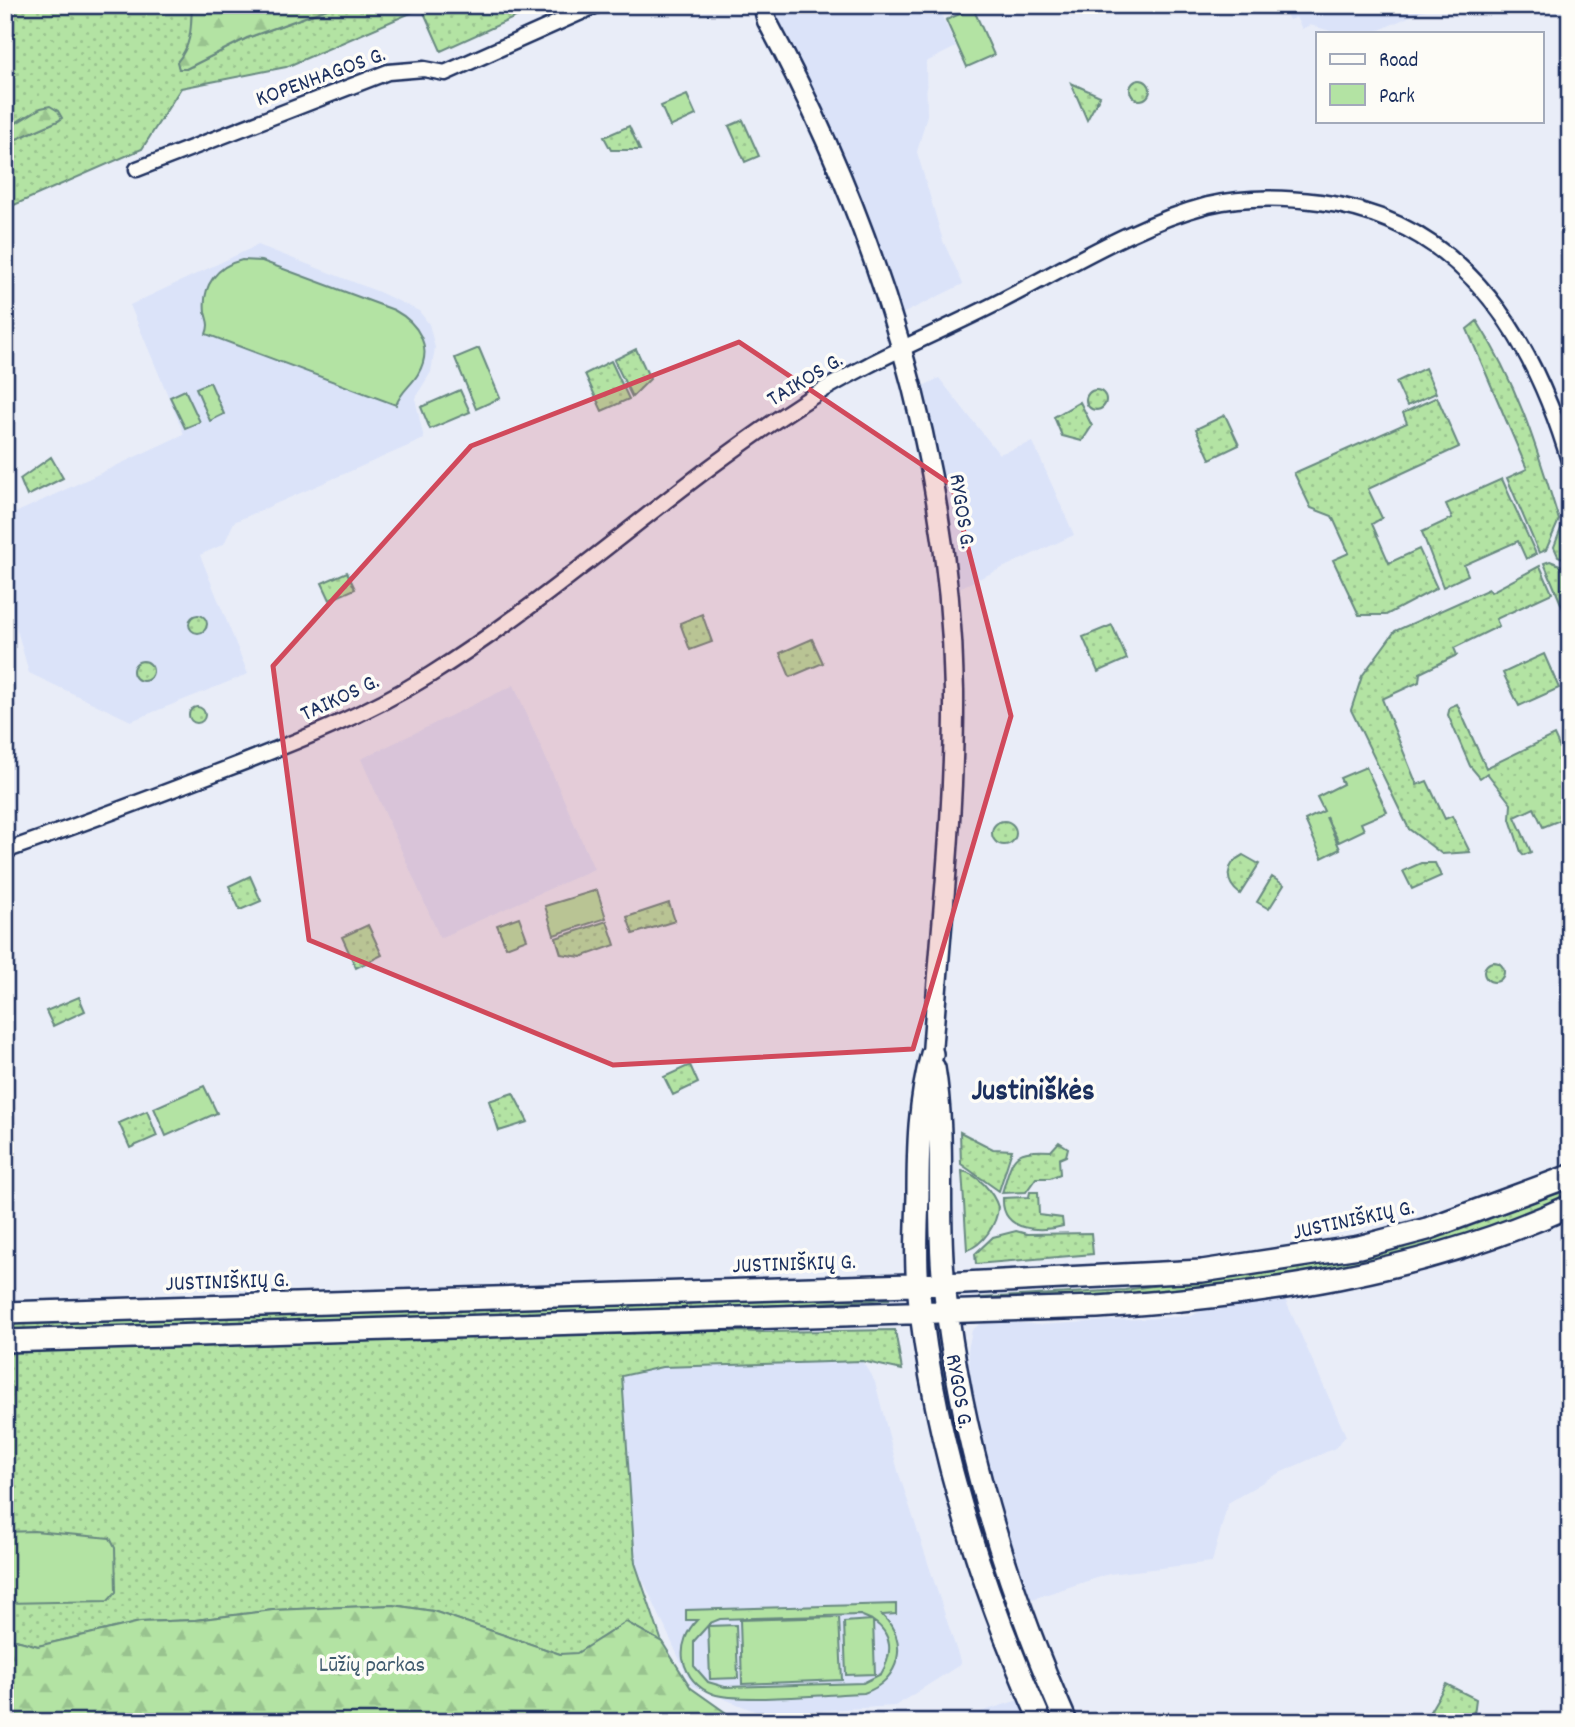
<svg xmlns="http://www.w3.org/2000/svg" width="1575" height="1727" viewBox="0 0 1575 1727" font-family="Dekko,sans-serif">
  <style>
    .built { fill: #dbe3f9 }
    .green { fill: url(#green-dots); stroke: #678980; stroke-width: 2 }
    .forest { fill: url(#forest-firs); stroke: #678980; stroke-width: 2 }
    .pitch { fill: #b3e3a3; stroke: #678980; stroke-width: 2; fill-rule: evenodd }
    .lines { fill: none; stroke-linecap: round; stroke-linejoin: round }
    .minor-casing { stroke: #1b2f5e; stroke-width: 19 }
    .tertiary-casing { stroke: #1b2f5e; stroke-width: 23 }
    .secondary-casing { stroke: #1b2f5e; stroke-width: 26 }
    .minor { stroke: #fdfcf7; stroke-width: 14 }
    .tertiary { stroke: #fdfcf7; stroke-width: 18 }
    .secondary { stroke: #fdfcf7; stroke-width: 21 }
    .marked { fill: #d1495b; fill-opacity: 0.2; stroke: #d1495b; stroke-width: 5; stroke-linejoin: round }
    .labels { text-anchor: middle; stroke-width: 7; stroke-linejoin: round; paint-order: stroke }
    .street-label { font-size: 23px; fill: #1b2f5e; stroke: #fdfcf7 }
    .park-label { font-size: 23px; fill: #415c6f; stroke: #fdfcf7 }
    .district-label { font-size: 30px; font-weight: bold; fill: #1b2f5e; stroke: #fdfcf7 }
  </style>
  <defs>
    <pattern id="green-dots" width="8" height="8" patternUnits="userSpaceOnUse" patternTransform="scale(1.75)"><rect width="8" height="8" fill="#b3e3a3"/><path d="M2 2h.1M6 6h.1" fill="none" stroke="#99c38f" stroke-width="1.8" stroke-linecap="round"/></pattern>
    <pattern id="forest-firs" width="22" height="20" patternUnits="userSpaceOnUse" patternTransform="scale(1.75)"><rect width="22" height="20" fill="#b3e3a3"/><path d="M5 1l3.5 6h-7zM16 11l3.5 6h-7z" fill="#99c38f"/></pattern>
  </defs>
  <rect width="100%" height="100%" fill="#e9edf8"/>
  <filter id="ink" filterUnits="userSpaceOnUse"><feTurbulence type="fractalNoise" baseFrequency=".0143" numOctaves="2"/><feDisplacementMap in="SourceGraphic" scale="14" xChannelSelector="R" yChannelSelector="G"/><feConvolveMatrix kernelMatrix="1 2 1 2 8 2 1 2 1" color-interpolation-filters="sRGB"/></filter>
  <g filter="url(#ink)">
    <path class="built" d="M769 5H965L942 16 956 47 926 62 927 115 917 152 943 241 963 284 902 314 867 221Z
      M1282 5H1435L1373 33H1337L1310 25 1302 29 1296 17 1289 20Z
      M258 245 379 292 419 311 429 324 435 348 431 372 415 398 424 439 234 522 224 544 200 555 248 674 131 721 29 673 9 601 11 515 184 434 130 305Z
      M939 378 999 454 1033 442 1074 535 959 588 946 499 923 386Z
      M514 685 594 869 440 938 361 759Z
      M1284 1297 1346 1436 1335 1448 1273 1476 1228 1503 1212 1562 1109 1574 1023 1602 1014 1557 988 1462 971 1381 968 1350 972 1330 984 1321 992 1320 1038 1325 1192 1316 1208 1307Z
      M862 1361 875 1382 898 1471 961 1664 895 1706 762 1714 692 1686 635 1563 622 1376 662 1367Z
      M1019 1700 1029 1722H948Z"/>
    <path class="green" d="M30 5H192L191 38 179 69H186L247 38 338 5H542L441 51 422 8 286 67 181 88 142 149 5 209V144L58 121 26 116 5 130V16Z
      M1130 90a10 10 0 1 1 20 0a10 10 0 1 1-20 0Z
      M1071 83 1100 96 1087 120Z
      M743 120 759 156 745 162 729 126Z
      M629 126 640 150H611L604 137Z
      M1477 321C1519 387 1536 446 1559 520L1546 550 1539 553 1507 478 1527 469 1467 329Z
      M636 349 650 379 632 397 614 360Z
      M611 361 629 399 602 411 585 374Z
      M1425 368 1436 393 1407 406 1396 382Z
      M1086 400a10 10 0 1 1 20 0a10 10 0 1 1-20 0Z
      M1437 397 1459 447 1368 489 1382 518 1372 524 1389 563 1419 549 1437 588 1386 615H1359L1333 560 1349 553 1332 516 1311 508 1294 473 1407 423 1403 413Z
      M1080 402 1092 426 1082 441 1062 436 1054 417Z
      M1225 415 1239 445 1210 459 1196 429Z
      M51 457 63 478 27 496 20 479Z
      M1502 479 1536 554 1526 559 1518 541 1464 565 1468 575 1443 587 1422 532 1452 518 1446 504Z
      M1562 526 1570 561 1558 556 1554 547Z
      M1550 561 1570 569V625L1544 563Z
      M1540 566 1552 593 1496 619 1499 626 1454 648 1457 655 1420 673 1419 682 1382 699 1417 785 1427 781 1445 819 1452 816 1470 852 1442 854 1409 829 1351 710 1362 676 1395 631 1489 589 1491 592Z
      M347 572 355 589 330 600 322 583Z
      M702 614 712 642 690 650 680 623Z
      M189 624a9 9 0 1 1 18 0a9 9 0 1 1-18 0Z
      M1112 625 1127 659 1098 672 1083 637Z
      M812 639 823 663 790 677 780 653Z
      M1544 654 1559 688 1519 706 1503 673Z
      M133 671a10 10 0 1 1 20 0a10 10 0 1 1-20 0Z
      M1457 704 1486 768 1554 735 1570 770V840L1560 820 1543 827 1534 808 1515 817 1531 852 1524 855 1521 852 1510 819 1511 804 1487 773 1480 778 1470 766 1448 715 1450 707Z
      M189 715a8 8 0 1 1 16 0a8 8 0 1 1-16 0Z
      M992 833a12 12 0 1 1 24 0a12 12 0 1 1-24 0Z
      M1243 855 1259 864 1240 894C1224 882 1225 864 1243 855Z
      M1421 863H1435L1441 876 1412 889 1403 871Z
      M250 876 261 901 240 910 229 886Z
      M1272 877 1284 885 1269 909 1257 902Z
      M669 903 675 921 633 934 627 917Z
      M607 921 615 945 581 957 561 954 556 938Z
      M368 925 382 955 356 968 342 937Z
      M1484 972a10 10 0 1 1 20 0a10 10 0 1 1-20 0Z
      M79 997 85 1011 53 1026 46 1011Z
      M690 1065 698 1083 673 1095 664 1077Z
      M929 1073 932 1261 927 1259Z
      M513 1093 528 1122 499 1131 489 1101Z
      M147 1111 157 1136 130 1148 119 1123Z
      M960 1132 993 1149 1012 1150 999 1191 961 1164Z
      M1059 1142 1068 1148 1066 1156 1059 1159 1060 1174 1050 1178H1036L1026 1192 1002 1193C1013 1157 1011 1149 1051 1151Z
      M962 1171C978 1174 993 1192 998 1207 997 1224 983 1245 967 1250Z
      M1570 1184V1199L1504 1226 1336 1272 1140 1298 979 1303 980 1298 1125 1290 1261 1270Z
      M1030 1192H1038L1039 1215 1062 1218 1063 1226C1043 1232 1001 1233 1003 1198L1029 1197Z
      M1016 1231 1027 1234 1091 1233 1093 1254 976 1264 975 1254 993 1237Z
      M889 1294V1299L659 1312 5 1333V1320Z
      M646 1329 763 1332 895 1330 902 1370 862 1361 662 1367 622 1376 635 1563 662 1642 626 1622 577 1654H560L433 1611 393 1605 273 1610 195 1620 140 1622 38 1646 5 1637V1348Z
      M934 1342H937C956 1455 990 1564 1034 1670L1028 1672 961 1481Z
      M1446 1684 1476 1699 1473 1722H1428L1426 1718Z"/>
    <path class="forest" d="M192 5H338L247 38 186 69H179L177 62C192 45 191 27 192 5Z
      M50 106 58 111 62 118 58 121 5 144V130L41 108Z
      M393 1605 433 1611 560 1654 577 1653 626 1622 662 1642 691 1688 739 1722H5V1637L38 1646 140 1622 195 1620 273 1610Z"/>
    <path class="pitch" d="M973 8 994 55 967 67 946 20Z
      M687 95 696 115 670 127 661 106Z
      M242 260 262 261 394 310C418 323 434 347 418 374 411 386 402 390 396 405L206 334C210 324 207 321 205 312 202 285 217 266 242 260Z
      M479 348 500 398 476 409 455 358Z
      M210 382 224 414 210 421 196 388Z
      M185 390 200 422 185 428 170 397Z
      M460 390 470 412 430 429 421 407Z
      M1366 767 1387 812 1361 823 1364 830 1339 842 1326 817 1340 849 1322 858 1305 820 1324 811 1317 797 1343 784 1340 778Z
      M597 890 606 918 554 935 545 906Z
      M519 917 527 939 506 947 497 925Z
      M204 1086 217 1113 166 1136 154 1108Z
      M34 1531 110 1538 115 1548 116 1592 108 1601 5 1603V1532Z
      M896 1604V1614L882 1615C910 1641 900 1681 864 1693 830 1694 741 1703 713 1694 697 1688 687 1676 683 1659 681 1645 687 1630 697 1620H686V1610ZM860 1615 872 1620 844 1622 846 1675 875 1674 873 1621C893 1634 893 1654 881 1674L863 1683 725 1687 708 1682 694 1666V1641L710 1623 720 1619Z
      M839 1617 842 1680 742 1684 740 1620Z
      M736 1625 738 1678 710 1679 708 1626Z"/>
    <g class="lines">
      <g class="minor-casing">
        <path id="minor" d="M137 169 388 72 424 69 445 73 597 5
          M5 851C79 825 153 797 226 769 296 742 366 715 430 675 561 593 673 486 802 403 865 362 937 334 1003 300 1069 266 1136 224 1208 205 1246 196 1282 197 1320 202 1463 220 1533 337 1570 464"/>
      </g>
      <g class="tertiary-casing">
        <path id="tertiary" d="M763 5 767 21C878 227 950 456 954 691 955 812 940 933 932 1054"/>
      </g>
      <g class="secondary-casing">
        <path id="secondary" d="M932 1054C919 1101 918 1147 918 1196 917 1226 915 1256 918 1286 933 1437 979 1583 1041 1722
          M934 1068C946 1139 936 1213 944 1285 961 1439 1004 1580 1066 1722
          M5 1313 944 1284 1202 1271 1359 1247 1427 1229 1570 1176
          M5 1341 1097 1307C1258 1296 1421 1274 1570 1206"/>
      </g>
      <use href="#minor" class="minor"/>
      <use href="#tertiary" class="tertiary"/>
      <use href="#secondary" class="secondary"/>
    </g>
  </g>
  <path class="marked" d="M739 342 952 485 1011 716 913 1049 613 1065 309 940 273 666 471 446Z"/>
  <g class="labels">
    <g class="street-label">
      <text transform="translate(320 75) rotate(-20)" y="8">KOPENHAGOS G.</text>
      <text transform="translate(804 378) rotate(-31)" y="8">TAIKOS G.</text>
      <text transform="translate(964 511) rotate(81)" y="8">RYGOS G.</text>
      <text transform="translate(339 696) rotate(-25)" y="8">TAIKOS G.</text>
      <text transform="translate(1353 1218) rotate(-12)" y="8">JUSTINIŠKIŲ G.</text>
      <text transform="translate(794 1262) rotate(-2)" y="8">JUSTINIŠKIŲ G.</text>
      <text transform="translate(227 1280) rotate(-2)" y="8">JUSTINIŠKIŲ G.</text>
      <text transform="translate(961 1391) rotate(80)" y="8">RYGOS G.</text>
    </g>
    <g class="park-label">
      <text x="372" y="1671">Lūžių parkas</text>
    </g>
    <g class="district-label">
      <text x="1033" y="1099">Justiniškės</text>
    </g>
  </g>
  <rect width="1575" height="1727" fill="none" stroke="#fdfcf7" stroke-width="28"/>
  <rect x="14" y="14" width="1547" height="1699" fill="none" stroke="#1b2f5e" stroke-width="2.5" filter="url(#ink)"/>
  <rect x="1316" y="32" width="228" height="91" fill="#fdfcf7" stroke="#a3aaba" stroke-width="2"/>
  <rect x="1330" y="54" width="35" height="10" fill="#fdfcf7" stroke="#a3aaba" stroke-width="2"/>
  <text x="1379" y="66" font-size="21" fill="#1b2f5e">Road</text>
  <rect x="1330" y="84" width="35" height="21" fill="#b3e3a3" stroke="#a3aaba" stroke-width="2"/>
  <text x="1379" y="102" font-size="21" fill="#1b2f5e">Park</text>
</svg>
